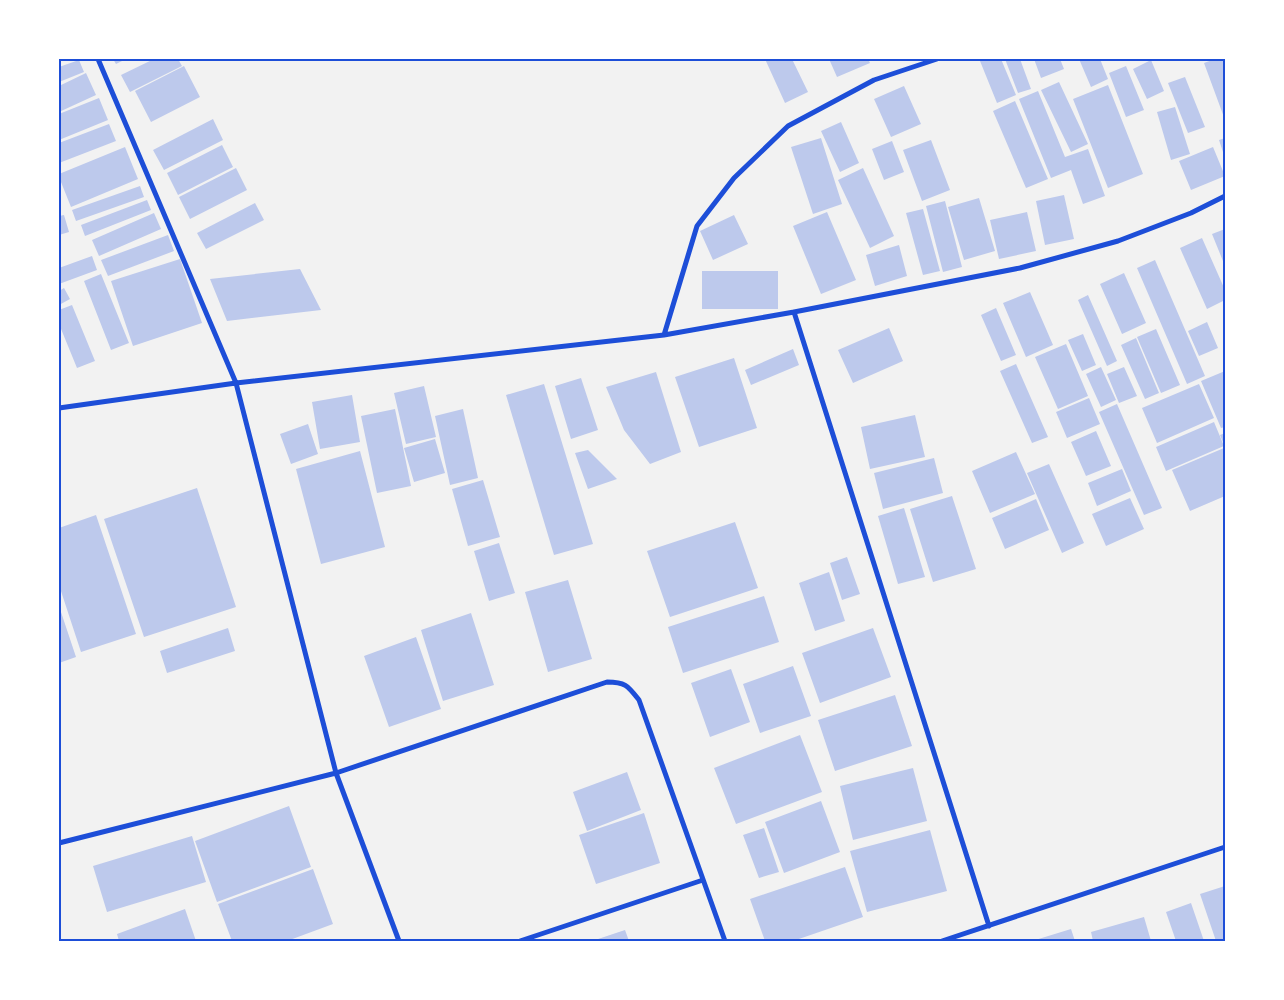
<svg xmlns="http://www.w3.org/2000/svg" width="1284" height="1000" viewBox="0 0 1284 1000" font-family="'PT Sans Narrow',sans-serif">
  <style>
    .building { fill: #bdc9ec }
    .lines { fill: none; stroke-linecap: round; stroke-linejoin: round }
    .minor { stroke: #1d4ed8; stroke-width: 5 }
    .neatline { fill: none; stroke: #1d4ed8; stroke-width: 2 }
  </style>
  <rect width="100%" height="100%" fill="#f2f2f2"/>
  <path class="building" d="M113 59H126L116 64Z
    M154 59H178L182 66 130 92 121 75Z
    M765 59H792L808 92 785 103Z
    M829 59H868L870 63 837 77Z
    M987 59H1001L1016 95 997 103 980 61Z
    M1005 59H1020L1031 89 1018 93Z
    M1034 59H1060L1064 69 1041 78Z
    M1079 59H1100L1108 79 1091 87Z
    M1215 59H1225V120L1204 63Z
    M79 60 84 72 59 82V67Z
    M1151 60 1164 91 1147 99 1133 69Z
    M184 66 200 97 151 122 135 91Z
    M1126 66 1144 110 1126 117 1109 73Z
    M86 73 96 95 59 112V86Z
    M1185 77 1205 127 1188 133 1168 83Z
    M1059 82 1088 144 1071 152 1041 90Z
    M1108 85 1143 174 1108 188 1073 99Z
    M904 86 921 124 891 137 874 99Z
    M1038 91 1065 157 1088 149 1105 196 1083 204 1071 170 1051 178 1019 99Z
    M99 98 108 120 59 140V114Z
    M1015 101 1048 179 1026 188 993 111Z
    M1175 107 1190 154 1171 160 1157 112Z
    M213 119 223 140 164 170 153 150Z
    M841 122 859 163 840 172 821 131Z
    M109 124 116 141 59 163V143Z
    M821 138 842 204 813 214 791 147Z
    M1225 138V158L1219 140Z
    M931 140 950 190 922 201 903 150Z
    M892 141 904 172 884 180 872 149Z
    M222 145 233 167 178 195 167 173Z
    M125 147 138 179 71 207 59 177V174Z
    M1213 147 1225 176 1191 190 1179 161Z
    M236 168 247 190 190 219 179 197Z
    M863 168 894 236 870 248 838 180Z
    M140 186 144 197 76 221 72 210Z
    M1064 195 1074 239 1045 245 1036 201Z
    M979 198 995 251 964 260 948 207Z
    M147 200 151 210 85 236 81 225Z
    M945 201 962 267 943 272 926 206Z
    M255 203 264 220 206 249 197 233Z
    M923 209 940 271 923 275 906 213Z
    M827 212 856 280 821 294 793 226Z
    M1027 212 1036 251 999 259 990 220Z
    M154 213 161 229 99 256 92 240Z
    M64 215 69 232 59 235V216Z
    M734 215 748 244 713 260 700 231Z
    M1225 229V266L1212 234Z
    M168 235 174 251 108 276 101 260Z
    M1202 238 1225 290V300L1207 309 1180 248Z
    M899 245 907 276 875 286 866 255Z
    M92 256 97 270 59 284V268Z
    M180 259 202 323 133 346 111 281Z
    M1155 260 1205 376 1187 384 1137 268Z
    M300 269 321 310 227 321 210 279Z
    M702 271H778V309H702Z
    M1124 273 1146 323 1122 334 1100 284Z
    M101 274 129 343 111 350 84 281Z
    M64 288 70 299 59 305V291Z
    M1030 292 1053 345 1026 357 1003 303Z
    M1088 295 1117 361 1107 366 1078 300Z
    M72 305 95 361 77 368 59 324V310Z
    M996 308 1016 355 1001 361 981 315Z
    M1207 322 1218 348 1199 356 1188 331Z
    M889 328 903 361 853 383 838 350Z
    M1156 329 1180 385 1161 393 1137 337Z
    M1083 334 1096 365 1082 371 1068 340Z
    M1136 338 1159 393 1145 399 1121 345Z
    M1066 344 1088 396 1058 409 1035 357Z
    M793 349 799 365 751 385 745 370Z
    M734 358 757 428 699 447 675 377Z
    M1016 364 1048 437 1032 443 1000 371Z
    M1101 367 1116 400 1101 407 1086 374Z
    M1124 367 1137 396 1119 403 1107 374Z
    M1225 371V427L1221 428 1201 381Z
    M656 372 681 452 650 464 624 430 606 387Z
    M581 378 598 430 571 439 555 386Z
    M544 384 593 544 554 555 506 395Z
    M1199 384 1214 418 1157 443 1142 408Z
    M424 386 436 437 406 444 394 393Z
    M352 395 360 442 320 449 312 402Z
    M1089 398 1100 424 1067 438 1056 412Z
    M1117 404 1162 508 1144 515 1099 412Z
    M395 409 411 486 377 493 361 416Z
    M463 409 478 478 450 485 435 416Z
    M915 415 925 457 870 469 861 427Z
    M1214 422 1224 446 1166 471 1156 447Z
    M308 424 318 454 291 464 280 434Z
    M1096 431 1111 466 1086 476 1071 442Z
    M1225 433V447L1220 435Z
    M435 439 445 473 414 482 404 448Z
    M1224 448 1225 452V496L1190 511 1172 470Z
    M588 450 617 479 588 489 575 453Z
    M360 451 385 547 321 564 296 469Z
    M1016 452 1035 494 990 513 972 471Z
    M934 458 943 493 883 509 874 473Z
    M1049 464 1084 543 1062 553 1027 473Z
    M1122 469 1131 491 1097 506 1088 483Z
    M483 480 500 537 468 546 452 489Z
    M197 488 236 607 144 637 104 519Z
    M952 496 976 569 933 582 910 509Z
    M1130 498 1144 529 1106 546 1092 514Z
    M1036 499 1049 530 1005 549 992 518Z
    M904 508 925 577 898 584 878 516Z
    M96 515 136 634 81 652 59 585V528Z
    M735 522 758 588 670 617 647 551Z
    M499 543 515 593 489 601 474 551Z
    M847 557 860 594 842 600 830 563Z
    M829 572 845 621 815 631 799 583Z
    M568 580 592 659 548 672 525 592Z
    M764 596 779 642 683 673 668 627Z
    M59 606 76 657 59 663Z
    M471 613 494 685 443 701 421 630Z
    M228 628 235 651 167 673 160 651Z
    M873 628 891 677 820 703 802 653Z
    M416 637 441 709 389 727 364 656Z
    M793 666 811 716 760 733 743 684Z
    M731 669 750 722 710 737 691 683Z
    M895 695 912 746 835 771 818 720Z
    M800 735 822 792 736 824 714 768Z
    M913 768 927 821 853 840 840 786Z
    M627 772 641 810 587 831 573 792Z
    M821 801 840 852 784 873 765 822Z
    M289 806 311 867 217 902 195 841Z
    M644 813 660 863 596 884 579 835Z
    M764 828 779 872 759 878 743 835Z
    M930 830 947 891 867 912 850 851Z
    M192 836 206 882 107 912 93 866Z
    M845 867 863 917 793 941H765L750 899Z
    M313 869 333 924 287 941H232L218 904Z
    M1225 886V941H1216L1200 894Z
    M1191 903 1204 941H1176L1166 912Z
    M185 909 196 941H119L117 934Z
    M1144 917 1151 941H1093L1091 932Z
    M1071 929 1075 941H1032Z
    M625 930 629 941H592Z"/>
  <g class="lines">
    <path class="minor" d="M98 59 236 383 336 773 399 941
      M794 312 989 926
      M664 335 697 226 734 178 788 126 874 80 937 59
      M59 408 236 383 664 335 794 312 1020 268 1118 241 1191 213 1225 196
      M59 843 336 773 607 682C626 682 628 686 639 700L725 941
      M520 941 703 880
      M942 941 1225 847"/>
  </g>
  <rect width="1284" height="1000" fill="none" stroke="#ffffff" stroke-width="120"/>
  <rect x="60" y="60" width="1164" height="880" class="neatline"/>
</svg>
